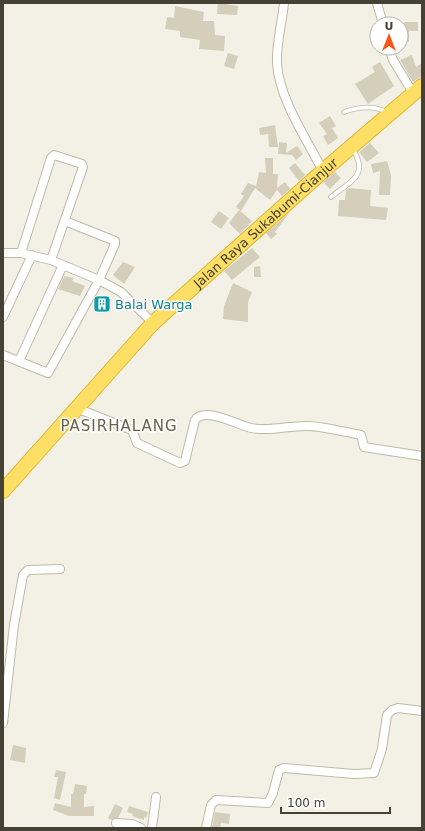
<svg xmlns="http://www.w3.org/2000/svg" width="425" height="831" viewBox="0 0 425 831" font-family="'DejaVu Sans',sans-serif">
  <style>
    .building { fill: #d4cebb }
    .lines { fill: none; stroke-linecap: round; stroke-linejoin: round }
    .lane-casing { stroke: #bebaa8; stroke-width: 5.5 }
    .street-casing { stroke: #bebaa8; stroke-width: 10 }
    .highway-casing { stroke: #ddb635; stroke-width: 16 }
    .lane { stroke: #fff; stroke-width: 4 }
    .street { stroke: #fff; stroke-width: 8 }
    .highway { stroke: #fedf66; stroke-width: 14 }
    .labels { text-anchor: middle; stroke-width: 3; stroke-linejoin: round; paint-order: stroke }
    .street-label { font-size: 13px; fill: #454135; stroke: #fff }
    .culture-label { font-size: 13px; fill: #0d838f; stroke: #fff; text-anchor: start }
    .quarter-label { font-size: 15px; letter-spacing: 1px; fill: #68614c; stroke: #fff }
  </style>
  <rect width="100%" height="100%" fill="#f3f1e6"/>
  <path class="building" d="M218 3 238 6 237 15 217 14Z
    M175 6 204 12 203 21H214L215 35 225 36 224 51 199 49 200 40 180 37V31L165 29 167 17 174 18Z
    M404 22H418V31H409V42H401V31H403Z
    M228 53 238 56 234 69 224 66Z
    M412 55 416 67 422 63V76L413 82 400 60Z
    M380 62 394 86 368 104 355 84 375 72 372 67Z
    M330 116 336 126 332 128 338 138 328 145 323 136 327 134 319 123Z
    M275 125 278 147H269L268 134 260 135 259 128Z
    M279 142 287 143 286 153 297 146 303 154 296 160 292 155 278 154Z
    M370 143 379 153 367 162 359 152Z
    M265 158H273V174H278L277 188 285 182 290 189 282 196 277 190 270 200 255 188 241 211 236 207 244 196 241 194 248 183 256 186 259 172 266 173Z
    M387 161 391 175 390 195H379L380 171 373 173 371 164Z
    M295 163 305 175 299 181 289 168Z
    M335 172 341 178 330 189 323 182Z
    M349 188 371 190 370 206 388 208 386 220 338 216 339 200H345L346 190Z
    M239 210 252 221 240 234 229 223Z
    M219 211 229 218 221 229 211 222Z
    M290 212 275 232 277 234 271 239 266 233Z
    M252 248 260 257 232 280 224 271Z
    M123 262 135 267 124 284 113 275Z
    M260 266 261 277H254V267Z
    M64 276 74 278 72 281 85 286 80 296 58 289Z
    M233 283 252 292 248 302V322L223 319 224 306Z
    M100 296 111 304 105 313 93 305Z
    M13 745 26 748 25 763 10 760Z
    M56 770 66 772 60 800 54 798 58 777H54Z
    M75 784 87 786 86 794H84V807L94 806V816H69L53 810 55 803 71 807V794H73Z
    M115 804 123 808 118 818 111 820 108 818Z
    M129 806 148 812 146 818 144 817V820L132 816 133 814 127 812Z
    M215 812 230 814 229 824 221 823 220 828H212Z"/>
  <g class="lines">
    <g class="lane-casing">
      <path id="lane" d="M344 112C357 107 375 105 388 113
        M331 197C351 181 369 176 353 149"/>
    </g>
    <g class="street-casing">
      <path id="street" d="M284 3C282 23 276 44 277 64 279 98 307 140 323 171
        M377 3 383 24
        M389 48 393 60 413 93
        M3 253H21L51 260 99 280 121 292 153 323
        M21 253 51 158 54 155 82 164 83 167 51 260
        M3 317 32 255
        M3 355 48 373 99 280 115 244V241L65 221
        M19 361 63 265
        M76 408 132 430 137 443 180 463 185 461 195 420C204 406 238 425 251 428 270 432 290 425 309 426 327 427 344 432 361 435L364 447 422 456
        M3 723 14 625 23 575 28 570 60 569
        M116 823 132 824 141 828
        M152 828 156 797
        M206 828 211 805 216 800 268 803 273 793 279 770 284 768 354 774 374 773 382 749 387 715 392 710 398 708 422 711"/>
    </g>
    <g class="highway-casing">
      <g id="highway">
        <path id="s1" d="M3 491 153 323 323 171 422 86"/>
      </g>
    </g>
    <use href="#lane" class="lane"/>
    <use href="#street" class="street"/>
    <use href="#highway" class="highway"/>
  </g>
  <defs>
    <g id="building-square" transform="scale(0.9)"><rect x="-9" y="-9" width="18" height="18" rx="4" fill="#0f9aa8" stroke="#fff"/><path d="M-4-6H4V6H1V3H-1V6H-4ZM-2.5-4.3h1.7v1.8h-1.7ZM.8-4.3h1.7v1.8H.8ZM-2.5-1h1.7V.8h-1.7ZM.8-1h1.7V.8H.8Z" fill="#fff"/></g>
  </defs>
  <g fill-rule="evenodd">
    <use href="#building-square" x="102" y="304"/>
  </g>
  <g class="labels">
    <g class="street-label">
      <text dy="5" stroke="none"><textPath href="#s1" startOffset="376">Jalan Raya Sukabumi-Cianjur</textPath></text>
    </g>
    <g class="culture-label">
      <text x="115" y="309">Balai Warga</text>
    </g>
    <g class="quarter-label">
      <text x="119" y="431">PASIRHALANG</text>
    </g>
  </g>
  <rect width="425" height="831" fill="none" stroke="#454135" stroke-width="8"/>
  <g transform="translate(389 36)"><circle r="19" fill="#ffffff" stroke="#b5b3ae"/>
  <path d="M0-3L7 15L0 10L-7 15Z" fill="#fa5716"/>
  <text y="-6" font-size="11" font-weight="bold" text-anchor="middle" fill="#454135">U</text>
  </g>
  <path d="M281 807v6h109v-6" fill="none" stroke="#454135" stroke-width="2"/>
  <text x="287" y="807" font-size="12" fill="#454135" stroke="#ffffff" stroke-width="3" paint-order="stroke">100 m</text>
</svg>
